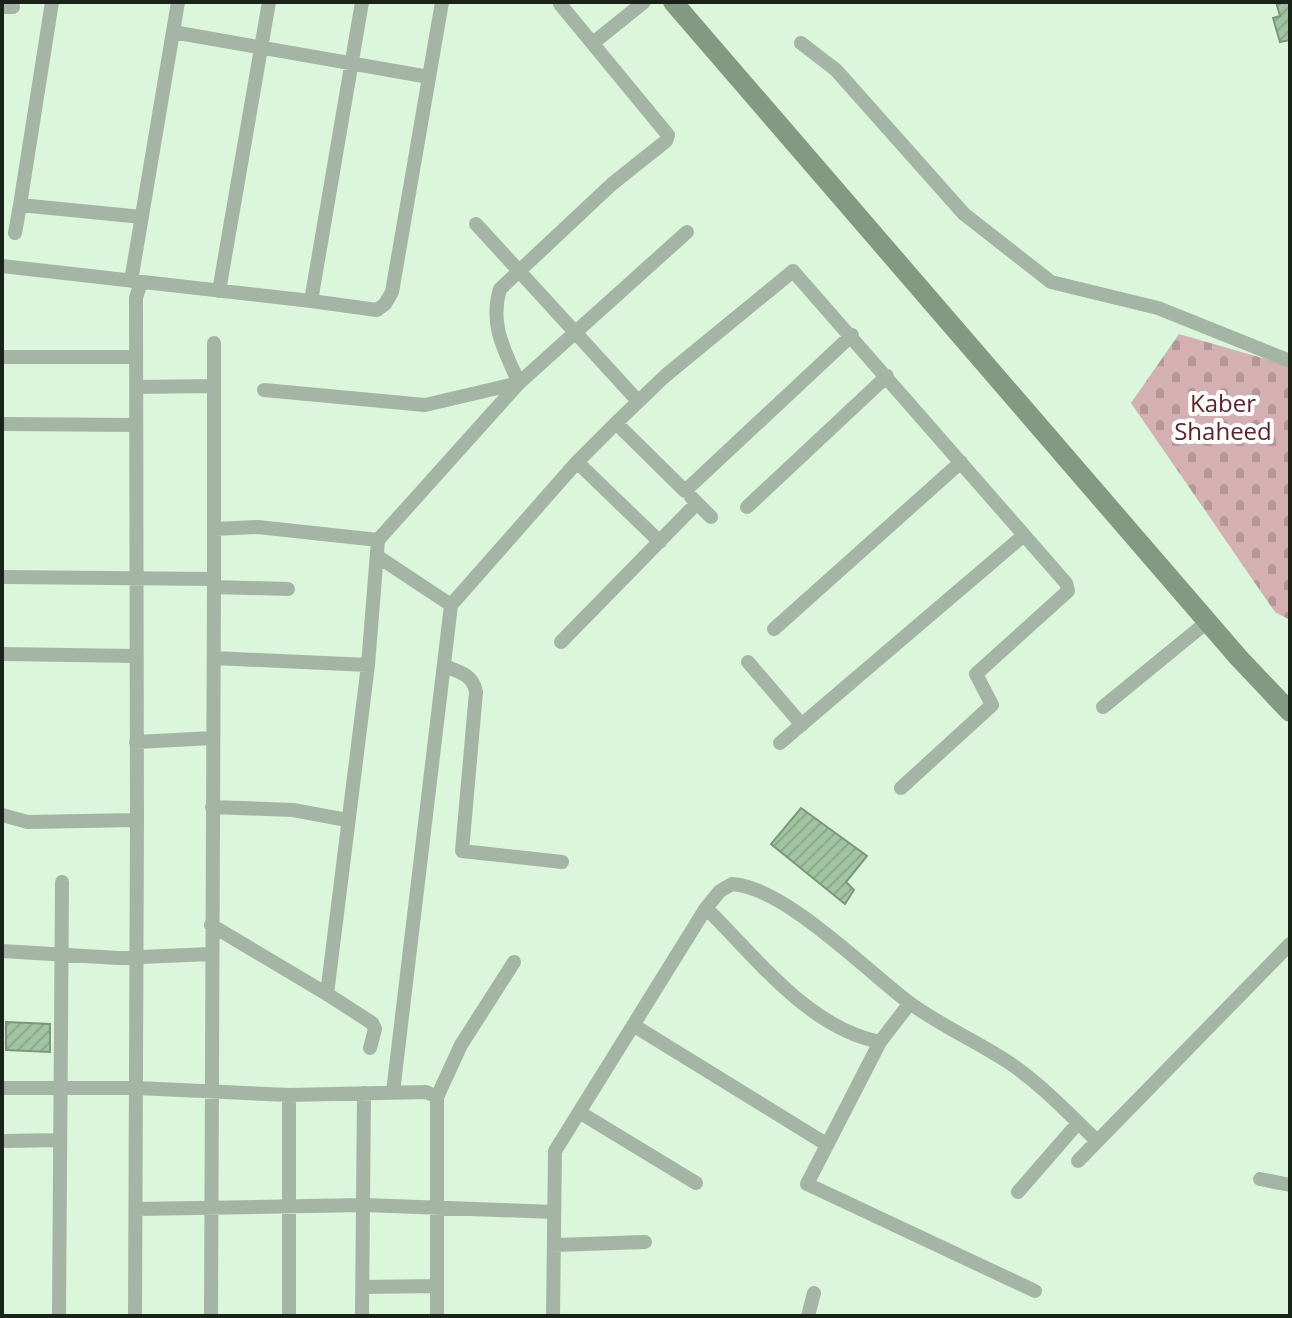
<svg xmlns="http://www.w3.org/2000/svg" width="1292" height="1318" viewBox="0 0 1292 1318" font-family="'Open Sans',sans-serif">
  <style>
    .cemetery { fill: url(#cemetery-stones) }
    .building { fill: url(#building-hatch); stroke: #7d967d; stroke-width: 2 }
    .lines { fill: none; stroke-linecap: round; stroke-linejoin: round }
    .street { stroke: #a5b5a5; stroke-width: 14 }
    .secondary { stroke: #829982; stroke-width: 20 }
    .labels { text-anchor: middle; stroke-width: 8; stroke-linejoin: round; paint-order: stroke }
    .park-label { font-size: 24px; fill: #62212a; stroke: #fff }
  </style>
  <defs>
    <pattern id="cemetery-stones" width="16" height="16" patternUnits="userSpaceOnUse" patternTransform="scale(2)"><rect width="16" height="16" fill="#d5b0b2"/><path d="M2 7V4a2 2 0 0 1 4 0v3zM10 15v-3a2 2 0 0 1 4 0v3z" fill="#b69798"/></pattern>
    <pattern id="building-hatch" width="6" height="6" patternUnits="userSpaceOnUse" patternTransform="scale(2)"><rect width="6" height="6" fill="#a2c5a1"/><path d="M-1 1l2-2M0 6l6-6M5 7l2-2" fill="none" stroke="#8ba98a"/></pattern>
  </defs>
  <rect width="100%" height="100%" fill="#dbf6da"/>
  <path class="cemetery" d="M1179 334 1290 366V620L1275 612 1131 403Z"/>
  <path class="building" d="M1276 2H1290V40L1280 42 1273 18 1280 16Z
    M801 808 867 856 846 882 854 890 845 904 771 844Z
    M6 1022 50 1024V1052L6 1050Z"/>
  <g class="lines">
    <path class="street" d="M52 2 20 205 142 217
      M2 7H13
      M173 32 429 77
      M593 43 644 2
      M801 43 836 70 964 214 1051 282 1158 308 1290 361
      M476 224 638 401
      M15 233 20 205
      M2 266 311 301 362 2
      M131 281 178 2
      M219 291 269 2
      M311 301 377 310 385 304 392 292 442 2
      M214 343V579
      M2 357H136
      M136 387 214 386
      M264 390 425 405 519 383C505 351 489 325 500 289L612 184 666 141 668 135 560 4
      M616 423 685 491 852 335
      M2 424 136 425
      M577 462 660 542
      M691 497 711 517
      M747 507 887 376
      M378 540 519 383 687 232
      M377 556 451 605
      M2 577 214 579 211 1316
      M214 587 288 589
      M774 629 961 462
      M561 642 697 503
      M2 654 135 656
      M214 658 368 665
      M748 662 802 725
      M444 666C460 672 473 675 476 692L462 851 562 862
      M1103 707 1207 622
      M136 742 213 738
      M780 743 1024 535
      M212 807 293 810 347 820
      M2 815 28 822 137 820 136 298 141 282
      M706 908C756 957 808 1028 880 1042
      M211 925 327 994 368 665 378 540 258 527 214 529
      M2 951 118 958 211 954
      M327 994 372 1023 375 1029 370 1048
      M910 1003 880 1042 807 1184 1035 1291
      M633 1025 826 1144
      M2 1088H137L289 1095 426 1092 437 1097V1316
      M393 1092 451 605 577 462 616 423 665 376 793 271 1066 583 1068 591 976 674 992 705 901 788
      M437 1097 461 1045 514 962
      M579 1112 696 1183
      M6 1141 59 1140
      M1078 1161 1290 944
      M1260 1179 1290 1185
      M1018 1192 1078 1123
      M137 1209 364 1205 554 1212
      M554 1245 645 1242
      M363 1287 437 1286
      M59 1316 62 882
      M135 1316 137 820
      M289 1316V1095
      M362 1316 364 1093
      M553 1316 555 1151 706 908 720 891 732 884C784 887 865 969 907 1001 939 1025 978 1042 1011 1064 1043 1086 1069 1114 1097 1141
      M808 1316 814 1293"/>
    <path class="secondary" d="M673 2 1238 657 1290 712"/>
  </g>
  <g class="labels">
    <g class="park-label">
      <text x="1223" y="412">Kaber<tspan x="1223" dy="28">Shaheed</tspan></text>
    </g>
  </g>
  <rect width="1292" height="1318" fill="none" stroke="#192319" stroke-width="8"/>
</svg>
